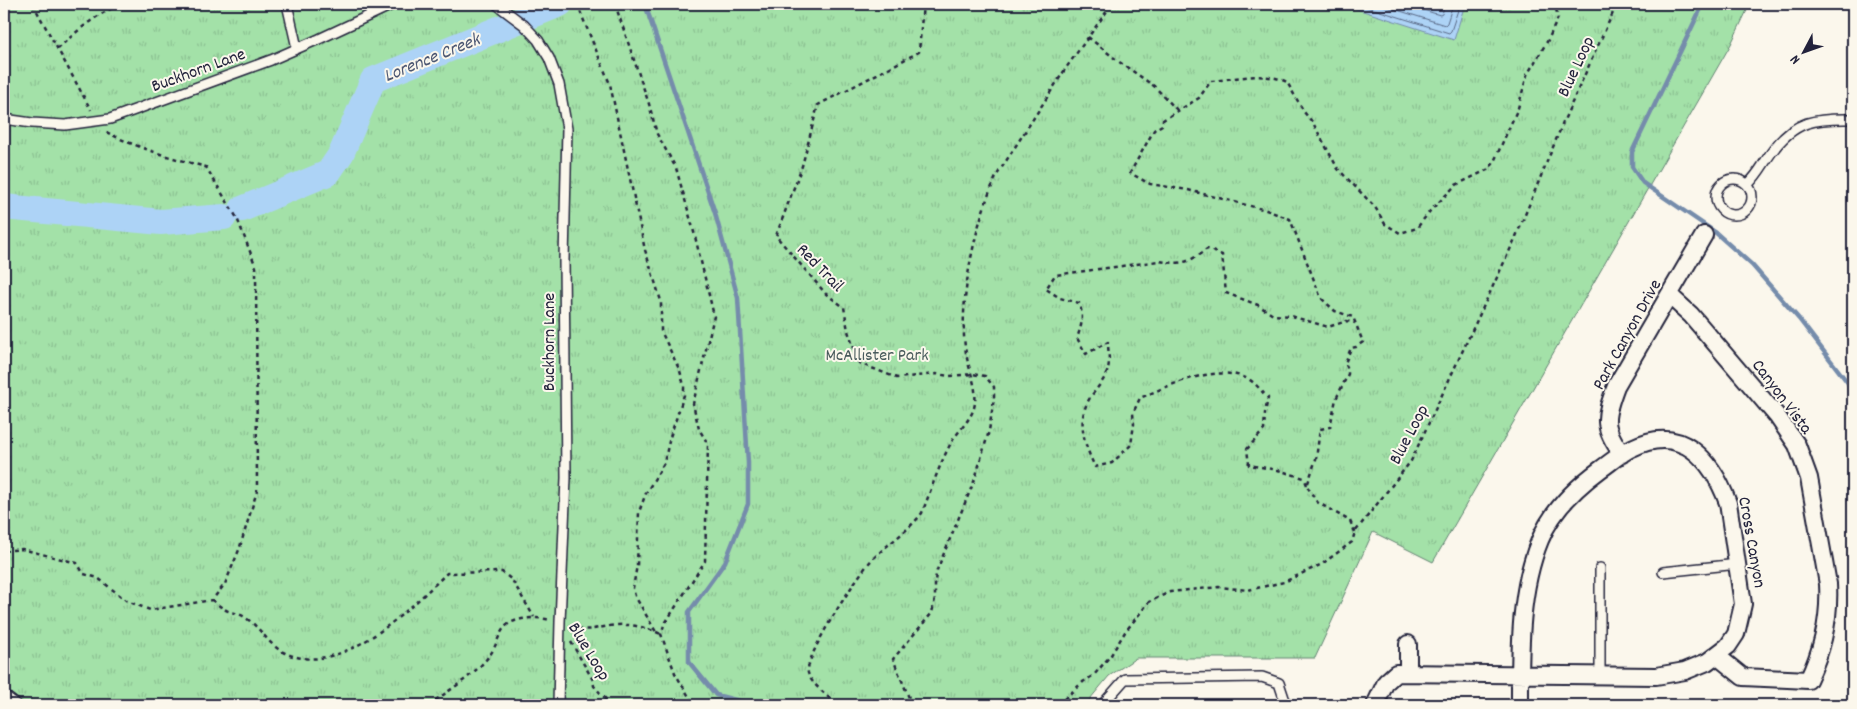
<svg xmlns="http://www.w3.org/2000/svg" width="1857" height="709" viewBox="0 0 1857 709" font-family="Dekko,sans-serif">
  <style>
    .grass { fill: url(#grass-tufts); stroke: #628272 }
    .water { fill: #add3f6; stroke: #758cab }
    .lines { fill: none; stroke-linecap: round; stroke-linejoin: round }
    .shore { stroke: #5a6986; stroke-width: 1 }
    .stream { stroke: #758cab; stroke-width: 4.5 }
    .river { stroke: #add3f6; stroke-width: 26 }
    .service-casing { stroke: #22223b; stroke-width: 12 }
    .minor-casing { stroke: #22223b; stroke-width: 20 }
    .path { stroke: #22223b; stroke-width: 2.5; stroke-dasharray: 4 4; stroke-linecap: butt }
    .service { stroke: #fbf7ec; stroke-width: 9 }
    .minor { stroke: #fbf7ec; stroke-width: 16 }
    .labels { text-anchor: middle; stroke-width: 4; stroke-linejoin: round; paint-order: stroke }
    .street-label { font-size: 18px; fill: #22223b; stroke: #fbf7ec }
    .park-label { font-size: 18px; fill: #495b5c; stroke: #fbf7ec }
    .water-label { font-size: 19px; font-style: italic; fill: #4c5773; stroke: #fbf7ec }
  </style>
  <defs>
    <pattern id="grass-tufts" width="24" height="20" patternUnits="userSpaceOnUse" patternTransform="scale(1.25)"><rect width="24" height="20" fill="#a3e1a8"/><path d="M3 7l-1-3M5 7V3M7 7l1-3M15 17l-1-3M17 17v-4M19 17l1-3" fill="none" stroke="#8cc192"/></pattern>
  </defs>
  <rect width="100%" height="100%" fill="#fbf7ec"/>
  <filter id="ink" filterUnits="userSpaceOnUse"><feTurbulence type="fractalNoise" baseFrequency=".02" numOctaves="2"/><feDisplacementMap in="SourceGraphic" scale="10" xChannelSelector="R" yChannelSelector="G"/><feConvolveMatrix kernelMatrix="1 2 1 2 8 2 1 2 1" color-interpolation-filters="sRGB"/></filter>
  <g filter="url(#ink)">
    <path class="grass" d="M4 4H1750L1731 44 1433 562 1373 532 1315 658H1136L1109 676 1085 705H4Z"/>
    <path class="water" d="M1341 4H1465L1454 40Z"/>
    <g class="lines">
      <path class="shore" d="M1358 4 1449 33 1451 31 1460 4
        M1378 4 1445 25 1447 23 1453 4
        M1403 4 1440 15 1442 14 1445 4"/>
      <path class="stream" d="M645 4 715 213 738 298 748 463V504L725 562 689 612V662L716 695 755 705
        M1703 4 1632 152V167L1643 183 1715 232 1752 265 1799 319 1848 383 1853 394"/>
      <path class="river" d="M4 207 161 222 224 217
        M242 209 328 173 341 154 373 80 560 4"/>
      <g class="service-casing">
        <path id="service" d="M287 4 297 48
          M496 4 524 25 538 40 549 58 559 84 567 129 564 260 566 478 560 622 558 705
          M4 119 32 123 65 125 110 119 271 60 319 39 394 4
          M1716 197a18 18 0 1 1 36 0a18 18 0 1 1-36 0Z
          M1748 184C1758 175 1763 164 1771 153 1794 120 1816 118 1853 119
          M1600 568V675
          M1663 572 1738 564
          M4 695 17 705
          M1102 705 1125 679 1262 677 1279 683 1285 701 1283 705"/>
      </g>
      <g class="minor-casing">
        <path id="minor" d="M1669 295 1691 315 1777 416 1797 445 1809 478 1828 584C1830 619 1823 649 1808 680L1743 677 1717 656
          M1622 454C1602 426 1604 418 1616 386L1704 235
          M1408 644V673
          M1375 705 1386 682 1396 673 1656 676 1685 671 1707 662 1728 646 1736 634 1743 604 1728 503C1712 460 1682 423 1632 448 1621 453 1611 462 1601 469 1575 488 1552 510 1540 540 1519 591 1520 651 1520 705"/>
      </g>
      <path class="path" d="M33 4 91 110
        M577 4 610 84 645 250 661 301V331L680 371 684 385V395L670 437 664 463 646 493 639 512 637 565 633 588 635 596 656 632
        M615 4 649 104 657 134 676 168 693 228 714 316 693 404 699 429 708 444 705 561 664 625 661 634 675 673 694 705
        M1088 37 1118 61 1154 86 1177 110
        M58 49C76 31 97 14 121 4
        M1307 485 1304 478 1278 470 1249 465 1247 449 1264 430 1265 413 1268 398C1262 392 1256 383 1248 379 1217 363 1170 385 1140 398L1133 413 1134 424 1131 445 1112 463 1095 467C1084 444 1075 418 1092 395 1098 387 1106 378 1108 369 1110 361 1108 350 1108 342L1086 354 1077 338C1082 325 1084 316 1079 303L1060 298 1046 289 1055 275 1159 261C1183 265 1188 263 1207 249L1222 255 1226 293 1258 305 1273 315 1291 316 1328 327 1347 321 1355 323
        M1355 532 1350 521 1317 502 1307 486 1316 459 1320 429 1330 427 1336 399 1348 374V369L1345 363 1351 348 1356 347 1363 342 1353 317 1335 311 1321 298 1290 219 1266 210 1188 190 1150 184 1130 173 1154 130 1162 125 1163 120 1199 98 1211 81C1234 79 1265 71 1287 82L1304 112 1313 123 1338 169 1375 207 1385 224 1400 233 1417 228 1430 211 1456 185 1487 170 1493 164 1518 108 1527 75 1548 40 1558 18 1555 4
        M4 551 22 549 77 563 84 574 98 578 127 601 150 610 212 600 225 584 239 550 257 491 256 267 237 218 206 167C172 158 137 148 106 132
        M212 600C217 604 222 608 228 611 234 613 241 614 246 618 261 628 268 645 285 653 342 679 410 608 447 573L502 572 512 580 534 617
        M570 626C589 634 599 626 618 625 634 624 647 628 661 634
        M571 642 593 680 594 686 611 705
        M429 705C449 690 474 676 489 656 498 646 498 628 512 622 524 617 538 617 550 620
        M835 705C828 694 812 686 808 673 804 657 856 578 869 563 885 545 907 533 922 513 931 490 939 465 951 443 957 432 970 421 974 408 979 388 969 372 966 353 957 305 976 218 997 175L1066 68 1112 4
        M912 705 893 659 932 613 935 599V580L937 570 975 479 989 431 994 398V387L985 376 972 374 950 376 936 374 897 378 859 363 848 331 844 307 826 294 776 236 802 166 818 105 919 52 923 4
        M1059 705 1063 700 1083 682 1094 675 1111 655 1125 632 1149 602 1170 592 1219 587 1248 590 1284 582 1322 564 1352 542 1355 532 1411 461 1515 239 1565 118 1617 4"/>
      <use href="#service" class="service"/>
      <use href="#minor" class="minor"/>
    </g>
  </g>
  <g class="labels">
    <g class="street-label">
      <text transform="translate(1575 66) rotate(-65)" y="6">Blue Loop</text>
      <text transform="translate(198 69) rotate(-20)" y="6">Buckhorn Lane</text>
      <text transform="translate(821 267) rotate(46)" y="6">Red Trail</text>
      <text transform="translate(1626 334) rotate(-61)" y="6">Park Canyon Drive</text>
      <text transform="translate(548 342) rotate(-90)" y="6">Buckhorn Lane</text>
      <text transform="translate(1783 396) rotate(53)" y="6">Canyon Vista</text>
      <text transform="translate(1408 434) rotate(-62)" y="6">Blue Loop</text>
      <text transform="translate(1753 542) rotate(80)" y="6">Cross Canyon</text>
      <text transform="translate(590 651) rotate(59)" y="6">Blue Loop</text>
    </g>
    <g class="park-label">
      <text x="877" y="360">McAllister Park</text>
    </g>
    <g class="water-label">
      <text transform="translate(431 56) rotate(-22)" y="7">Lorence Creek</text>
    </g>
  </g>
  <rect width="1857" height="709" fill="none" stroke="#fbf7ec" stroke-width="20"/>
  <rect x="10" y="10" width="1837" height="689" fill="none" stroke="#22223b" stroke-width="2" filter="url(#ink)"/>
  <g transform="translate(1804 52) rotate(229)" stroke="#fbf7ec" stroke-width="4" paint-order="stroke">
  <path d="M0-4L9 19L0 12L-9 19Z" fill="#22223b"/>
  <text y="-8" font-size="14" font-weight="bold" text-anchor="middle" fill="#22223b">N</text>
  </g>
</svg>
